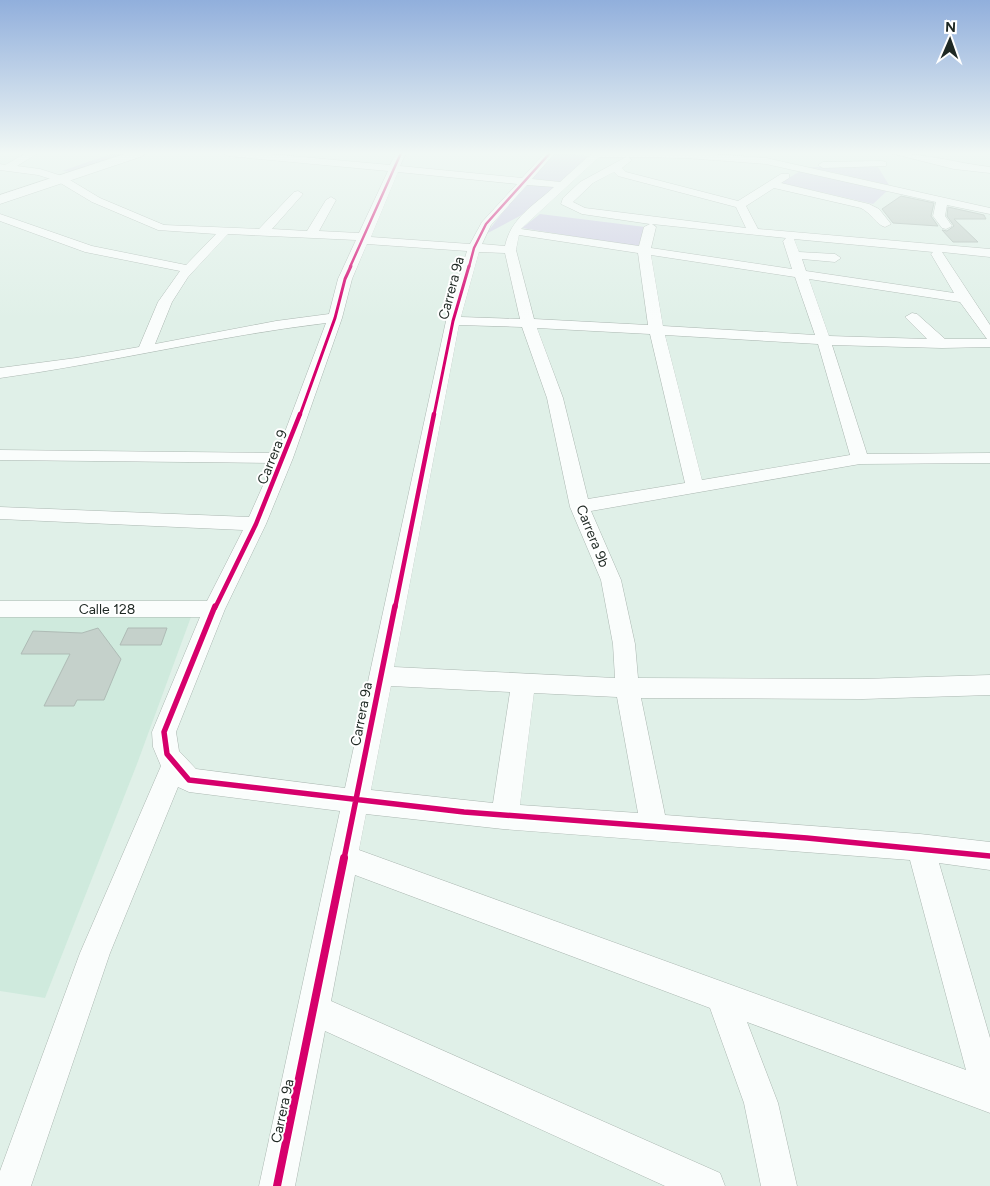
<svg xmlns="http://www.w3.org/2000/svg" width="990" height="1186" viewBox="0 0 990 1186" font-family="Figtree,sans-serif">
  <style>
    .built { fill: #cfeadd }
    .green { fill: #d0cee5 }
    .building { fill: #c5d1cb; stroke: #aebbb5 }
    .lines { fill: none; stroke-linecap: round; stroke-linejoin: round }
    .minor-casing { stroke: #abb7b1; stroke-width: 1 }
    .trunk-casing { stroke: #abb7b1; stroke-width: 1 }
    .minor { fill: #fafdfc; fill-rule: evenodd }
    .trunk { fill: #fafdfc; fill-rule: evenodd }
    .cycleway-far4-casing { stroke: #fff; stroke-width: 4.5 }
    .cycleway-far3-casing { stroke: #fff; stroke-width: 5 }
    .cycleway-far2-casing { stroke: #fff; stroke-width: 7 }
    .cycleway-far1-casing { stroke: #fff; stroke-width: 9 }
    .cycleway-casing { stroke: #fff; stroke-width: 11 }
    .cycleway-far4 { stroke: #d6006c; stroke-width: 2.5 }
    .cycleway-far3 { stroke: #d6006c; stroke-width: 3 }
    .cycleway-far2 { stroke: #d6006c; stroke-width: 4.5 }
    .cycleway-far1 { stroke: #d6006c; stroke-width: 5.5 }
    .cycleway { stroke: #d6006c; stroke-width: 8 }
    .labels { text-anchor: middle; stroke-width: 4; stroke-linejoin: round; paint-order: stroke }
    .street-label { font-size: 14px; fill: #1e2823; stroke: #fff }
  </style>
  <rect width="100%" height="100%" fill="#e0f0e8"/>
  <path class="built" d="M0 616 191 617 137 764 45 998 0 991Z"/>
  <path class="green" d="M114 153H129L73 172 62 171Z
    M552 153 590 156 560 182 528 178Z
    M809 167H878L889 185Z
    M800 171 887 191 873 204 781 183Z
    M526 182 556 186 533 209 486 234Z
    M540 214 645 227 638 247 522 228Z"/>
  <path class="building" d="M901 196 934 203 931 216 938 226 893 223 882 209Z
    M948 207 984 215 986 219H954L978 242H953L942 230 947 231 954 226 947 216Z
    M98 628 121 659 104 700H77L74 706H44L70 654H21L33 631 82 633Z
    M128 628H167L161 645H120Z"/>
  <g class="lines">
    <g class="minor-casing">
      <path id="minor" d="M26 153H38L17 166 40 169 65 177 100 198 164 225 259 229 294 192 298 191 303 194 272 229 307 231 326 200 331 197 336 200 319 231 359 233 388 171 228 156 223 153H259L390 165 396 153H406L400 166 522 178 545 153H555L532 179 560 182 592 153H699L766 158 990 208V214L947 205 945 216 952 226 946 229 942 228 933 216 936 202 766 164 686 158 628 157 632 160 622 168 626 172 738 201 781 174H789V178L781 183 869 204 879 209 891 224 885 227C877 225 871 213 861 208L774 188 746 206 758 229 990 249V257L942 252 990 325V347L942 348 832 345 867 454 990 453V463L860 464 591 511 621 580 635 644 638 678 863 679 990 675V695L863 699 641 698 665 815 920 834 990 842V870L939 863 990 1038V1113L747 1022 778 1103 797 1186H761L744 1103 710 1008 355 875 331 1001 720 1173 725 1186H665L325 1031 295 1186H259L340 811 189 792 178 787 110 953 31 1186H0V1171L80 953 161 766 153 747 152 732 200 617H0V601H207L243 530 0 519V507L249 517 273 463 0 460V450L277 453 326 323C217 336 109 363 0 378V368L76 358 139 347 158 302 180 271 85 252 0 221V214L92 246 186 265 216 234 158 230 92 202 57 181 38 175 0 170V164L5 165ZM599 157H626L580 182 563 198 561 204 582 214 650 224 644 227 639 246 521 229ZM398 172 517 184 482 222 470 244 371 237ZM614 172 618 176 736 207 746 228 585 208 573 202 593 183ZM527 185 554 187C533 206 511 218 505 246L482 244 491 225ZM652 224 786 238 783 241 792 269 651 248 656 227ZM228 234 356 240 338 279 329 314 276 321 155 344 172 302 188 277ZM519 235 638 253 648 325 534 319 516 250ZM794 239 933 252 931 254 954 293 806 271 802 259 835 262 841 258 835 254 799 252ZM367 244 467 251 446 321 345 788 196 769 179 751 176 732 225 609 266 524 293 458 342 318 352 279ZM479 252 505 253 520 319 461 317ZM651 255 795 277 815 335 663 326ZM809 279 960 302 987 339H945L917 314 912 313 905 317 927 339 829 336ZM459 325 522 327 547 398 570 507 601 580 613 644 615 678 394 667ZM537 328 650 334 685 483 588 499 563 398ZM665 335 818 344 850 455 702 480ZM391 686 510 692 493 803 371 790ZM534 693 617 697 638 813 520 805ZM366 814 503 829 910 860 966 1070 359 850Z
        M890 153C923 153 957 163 990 167V173L954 169Z
        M882 161 886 162V166L823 168 818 165 823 162Z"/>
    </g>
    <g class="trunk-casing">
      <path id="trunk" d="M127 153H145L143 156 0 204V195Z"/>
    </g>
    <use href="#minor" class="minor"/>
    <use href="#trunk" class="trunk"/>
    <g class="cycleway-far4-casing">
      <path id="cycleway-far4" d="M350 267 401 153
        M469 267 474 248 486 224 550 153"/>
    </g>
    <g class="cycleway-far3-casing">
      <path id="cycleway-far3" d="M300 415 335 318 345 279 351 266
        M434 415 453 321 469 266"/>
    </g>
    <g class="cycleway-far2-casing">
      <path id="cycleway-far2" d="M215 608 256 524 300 414
        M395 608 434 414"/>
    </g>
    <g class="cycleway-far1-casing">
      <path id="cycleway-far1" d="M215 606 164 732 167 754 189 780 464 812 807 838 990 856
        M344 859 395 606"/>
    </g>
    <g class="cycleway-casing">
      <path id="cycleway" d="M277 1186 344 858"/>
    </g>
    <use href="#cycleway-far4" class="cycleway-far4"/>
    <use href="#cycleway-far3" class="cycleway-far3"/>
    <use href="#cycleway-far2" class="cycleway-far2"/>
    <use href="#cycleway-far1" class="cycleway-far1"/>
    <use href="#cycleway" class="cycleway"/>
  </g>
  <linearGradient id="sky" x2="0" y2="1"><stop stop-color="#91afdc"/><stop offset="0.48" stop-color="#f1f8f5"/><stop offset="1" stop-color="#f1f8f5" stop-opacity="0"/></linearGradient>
  <rect width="990" height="319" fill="url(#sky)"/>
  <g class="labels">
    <g class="street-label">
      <text transform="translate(451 288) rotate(-75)" y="5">Carrera 9a</text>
      <text transform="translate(272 457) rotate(-68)" y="5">Carrera 9</text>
      <text transform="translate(593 536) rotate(68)" y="5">Carrera 9b</text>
      <text x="107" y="614">Calle 128</text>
      <text transform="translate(361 714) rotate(-79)" y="5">Carrera 9a</text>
      <text transform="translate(282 1111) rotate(-78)" y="5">Carrera 9a</text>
    </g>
  </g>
  <g transform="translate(950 40) rotate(2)" stroke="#ffffff" stroke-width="4" paint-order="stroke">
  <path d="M0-4L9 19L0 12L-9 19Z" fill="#1e2823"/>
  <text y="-8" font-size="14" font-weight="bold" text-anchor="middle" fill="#1e2823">N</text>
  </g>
</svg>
